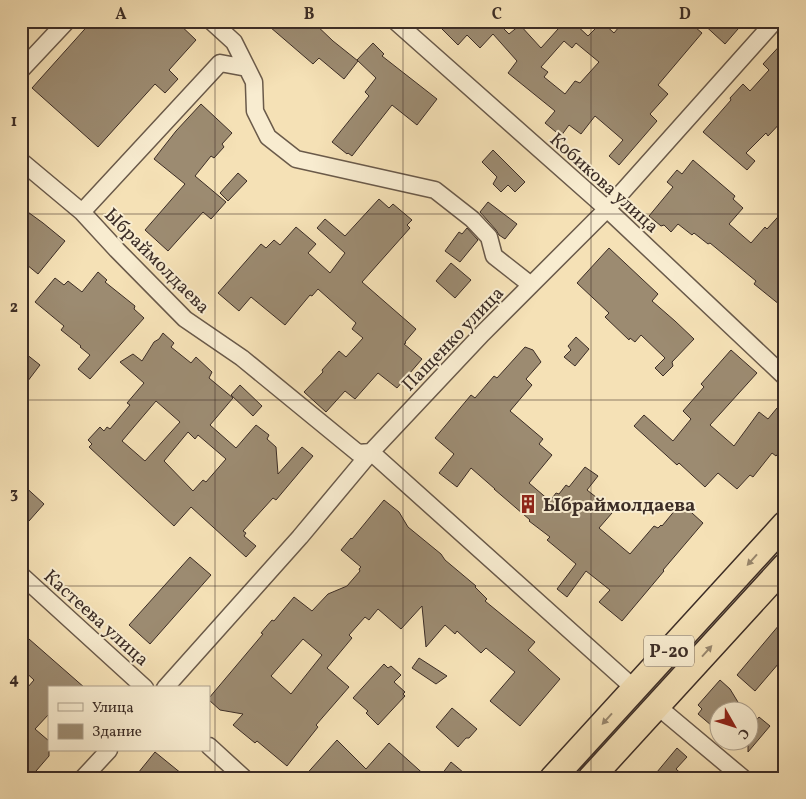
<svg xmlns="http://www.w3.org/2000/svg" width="806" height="799" viewBox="0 0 806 799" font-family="Vollkorn,serif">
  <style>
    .building { fill: #9c8b71; stroke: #3c2d26; fill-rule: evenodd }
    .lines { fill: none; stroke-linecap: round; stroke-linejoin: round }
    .minor-casing { stroke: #6a5a4a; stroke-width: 19 }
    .highway-casing { stroke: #3c2d26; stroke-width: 28 }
    .minor { stroke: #f8ecd0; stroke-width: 16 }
    .highway { stroke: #f5e1b6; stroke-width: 25 }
    .oneway { fill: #98876e }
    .grid { fill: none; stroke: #3c2d26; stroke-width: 1; stroke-opacity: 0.55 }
    .labels { text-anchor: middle; stroke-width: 4; stroke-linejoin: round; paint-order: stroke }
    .shield { fill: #f8ecd0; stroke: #746659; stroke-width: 1 }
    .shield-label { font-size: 18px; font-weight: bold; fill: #3c2d26 }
    .street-label { font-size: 19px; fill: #3c2d26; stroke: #f8ecd0 }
    .poi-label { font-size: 19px; font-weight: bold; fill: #3c2d26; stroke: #f8ecd0; text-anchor: start }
    .neatline { fill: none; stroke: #3c2d26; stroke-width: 2 }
    .grid-label { font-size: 16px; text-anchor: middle; font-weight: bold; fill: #3c2d26 }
  </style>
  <rect width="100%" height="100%" fill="#f5e1b6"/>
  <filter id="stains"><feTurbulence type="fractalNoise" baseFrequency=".004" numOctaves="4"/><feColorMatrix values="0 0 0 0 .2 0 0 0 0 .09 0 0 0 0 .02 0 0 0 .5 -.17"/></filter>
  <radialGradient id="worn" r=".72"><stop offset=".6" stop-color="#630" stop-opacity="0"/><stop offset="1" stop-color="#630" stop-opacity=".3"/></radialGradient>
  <path class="building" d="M92 21H176L196 40 169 70 178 79 165 93 155 84 98 147 32 88Z
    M263 21H312L333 41 358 61 344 79 319 58 313 64Z
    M434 21H506L501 26 509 34 520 25 541 48 558 29 549 21H572L588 36 602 22 614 33 624 21H688L702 33 658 85 668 94 650 114 657 121 619 165 609 156 623 140 595 116 581 134 569 125 561 136 545 123 555 111 508 73 517 61 493 34 480 48 467 35 458 45ZM564 41 572 48 576 43 599 62 580 83 575 81 565 94 544 77 548 72 541 67Z
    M700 21H730L738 29 725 44Z
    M785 40V118L768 136 766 133 746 153 755 161 747 170 703 132 731 100 730 98 743 84 750 91 769 70 763 64Z
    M373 43 384 54 382 56 437 99 417 125 392 105 352 156 348 153 347 154 332 142 369 96 365 92 376 78 357 60Z
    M201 104 232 133 222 144 224 147 214 158 211 156 195 176 226 202 211 219 203 212 168 251 145 230 185 184 154 159 176 131Z
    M493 150 525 182 515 192 508 185 501 192 493 184 497 177 482 162Z
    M693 160 735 196 733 199 743 208 729 224 751 243 765 227 767 229 785 209V309L754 284 756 281 710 243 708 244 694 233 692 235 678 224 671 232 664 225 661 226 649 216 673 187 667 182 677 170 682 174Z
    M238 173 247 181 228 201 220 193Z
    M379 199 389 208 393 204 412 220 407 225 410 228 362 282 416 329 405 342 406 343 404 344 422 359 397 388 378 373 355 399 345 391 326 412 304 392 323 372 322 370 339 351 346 357 363 338 352 329 356 323 318 289 312 296 310 295 285 325 251 297 239 311 218 293 261 244 266 248 274 240 280 245 296 227 316 244 308 253 330 273 345 253 317 228 325 219 345 236Z
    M488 202 517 224 505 239 499 235 496 230 480 212Z
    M21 207 43 223 65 241 38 274 21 260Z
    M467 228 478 240 460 262 445 251 459 232 462 234Z
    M609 248 658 294 652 301 675 321 694 339 672 362 673 366 663 376 655 368 665 358 641 335 635 342 630 338 629 340 605 317 609 313 577 283Z
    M451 263 471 280 455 298 436 281Z
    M98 272 107 280 105 282 135 306 134 309 144 318 90 379 78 369 90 355 80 347 81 346 61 330 64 326 35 302 55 278 64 285 68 281 82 292Z
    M163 333 174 343 171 347 191 363 196 357 212 372 209 378 233 398 210 425 236 448 256 425 269 435 267 439 276 447 278 474 302 447 313 456 276 500 273 498 243 531 246 533 244 536 256 546 246 557 191 507 174 526 89 447 92 444 88 440 100 427 104 431 107 427 110 429 130 405 127 403 144 383 120 362 133 354 142 361 154 342 159 339ZM156 401 180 422 145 461 122 441ZM188 432 195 439 198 435 226 459 206 482 203 480 193 491 164 461Z
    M576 337 589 349 575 366 564 357 571 350 568 346Z
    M525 347 533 350 541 362 526 379 532 385 510 411 543 439 539 444 552 455 529 483 550 501 556 493 559 494 566 485 569 487 585 467 598 476 587 490 601 501 602 504 612 513 599 528 630 554 654 526 658 528 661 525 662 526 681 503 703 523 663 570 664 571 622 621 599 602 610 590 586 571 567 597 557 589 576 564 547 540 550 537 529 521 530 520 494 489H495L471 468 457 487 439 473 454 454 435 438 471 395 475 398 494 376 497 378Z
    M21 350 40 365 21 390Z
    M731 350 757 373 710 425 734 446 759 412 768 419 777 408 785 414V446L776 456 772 453 753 477 750 475 737 489 718 473 705 487 679 463 677 465 634 426 644 415 673 441 691 419 683 411 704 387 701 384Z
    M240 385 262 406 253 416 231 395Z
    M21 483 44 504 21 530Z
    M384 500 399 512 408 527 441 554 445 560 476 586 475 587 487 599 485 601 535 642 528 650 560 679 520 726 490 701 515 672 486 648 481 653 457 631 455 634 445 625 426 647 422 606 401 629 378 609 369 620 365 617 349 635 352 638 327 668 349 687 316 725 318 727 287 766 257 741 255 743 233 725 243 714 220 710 209 700V698L263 634 261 633 272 620 274 621 294 597 312 611 328 594 347 586 360 571 359 569 361 567 341 550 351 538 352 539ZM303 639 322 655 291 694 271 676Z
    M190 557 211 575 150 644 129 625Z
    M785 618V656L755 691 737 675Z
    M21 632 85 688H49V714L35 729 49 741V756L30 778H21V695L34 680 21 668Z
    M419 658 447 676 436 684 412 668Z
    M384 664 388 668 391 666 401 675 394 682 405 692 403 694 405 696 378 725 366 713 368 711 353 698Z
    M720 680 730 689 744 712H718V731L698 714 702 709 698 705Z
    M452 708 477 729 469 738H466L458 747 436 727Z
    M759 717 770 726 748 752V730Z
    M337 740 366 769 389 743 428 778H303Z
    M677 748 687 757 676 769 686 778H652Z
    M155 752 187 778H134Z
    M451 762 470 778H439Z"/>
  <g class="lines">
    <g class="minor-casing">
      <path id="minor" d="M211 21 234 42 254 82 255 111 268 137 296 159 435 190 472 219 489 237 494 256 531 285
        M395 21 607 209 785 377
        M21 70 67 21
        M21 161 82 212 117 250 185 319 242 358 358 453 371 452 635 689
        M82 212 220 63 247 68
        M21 575 145 688
        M165 688 300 537 371 452 482 334 607 209 775 21
        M657 706 743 778
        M209 746 244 778
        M83 778 109 750"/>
    </g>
    <g class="highway-casing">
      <path id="highway" d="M553 778 785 524
        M591 778 785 566"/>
    </g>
    <use href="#minor" class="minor"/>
    <use href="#highway" class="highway"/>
  </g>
  <defs><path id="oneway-solid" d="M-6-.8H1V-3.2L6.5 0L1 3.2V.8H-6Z" transform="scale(1.25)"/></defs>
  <g class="oneway">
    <use href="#oneway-solid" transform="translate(752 560) rotate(132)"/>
    <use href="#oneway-solid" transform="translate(707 651) rotate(-48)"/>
    <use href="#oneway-solid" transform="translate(607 719) rotate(132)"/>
  </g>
  <path class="grid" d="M215 21V778M403 21V778M591 21V778M21 214H785M21 400H785M21 586H785"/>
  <defs>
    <g id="building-bare" transform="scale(1.5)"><path d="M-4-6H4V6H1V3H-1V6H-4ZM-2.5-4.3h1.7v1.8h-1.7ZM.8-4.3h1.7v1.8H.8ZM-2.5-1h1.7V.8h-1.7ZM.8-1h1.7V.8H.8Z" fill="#8f2418" stroke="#f8ecd0" stroke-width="2.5" paint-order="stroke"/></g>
  </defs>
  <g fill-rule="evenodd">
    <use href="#building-bare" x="528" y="504"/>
  </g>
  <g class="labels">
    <rect class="shield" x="644" y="635.5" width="50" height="31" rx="4"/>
    <g class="shield-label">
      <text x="669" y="657">Р-20</text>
    </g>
    <g class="street-label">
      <text transform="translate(605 182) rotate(42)" y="7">Кобикова улица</text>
      <text transform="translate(158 260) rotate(45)" y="7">Ыбраймолдаева</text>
      <text transform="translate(452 338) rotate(-46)" y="7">Пащенко улица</text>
      <text transform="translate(97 617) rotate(42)" y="7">Кастеева улица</text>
    </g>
    <g class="poi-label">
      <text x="543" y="511">Ыбраймолдаева</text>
    </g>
  </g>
  <rect width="806" height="799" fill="none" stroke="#f5e1b6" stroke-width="55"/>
  <rect x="48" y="686" width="162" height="65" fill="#f8ecd0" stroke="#ada08c"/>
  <rect x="58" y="703" width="25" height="8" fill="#f8ecd0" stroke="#ada08c"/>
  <text x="92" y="712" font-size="15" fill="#3c2d26">Улица</text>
  <rect x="58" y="724" width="25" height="15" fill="#9c8b71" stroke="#ada08c"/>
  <text x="92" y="736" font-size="15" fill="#3c2d26">Здание</text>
  <g transform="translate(734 726) rotate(129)"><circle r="24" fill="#f8ecd0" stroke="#ada08c"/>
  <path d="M0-4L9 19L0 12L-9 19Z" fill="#8f2418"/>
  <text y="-8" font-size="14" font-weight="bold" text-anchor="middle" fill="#3c2d26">С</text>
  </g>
  <rect x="28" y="28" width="750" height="744" class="neatline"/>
  <g class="grid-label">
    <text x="121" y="19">A</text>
    <text x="309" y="19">B</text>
    <text x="497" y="19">C</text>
    <text x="685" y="19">D</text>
    <text x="14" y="126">1</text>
    <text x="14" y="312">2</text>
    <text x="14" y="498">3</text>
    <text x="14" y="684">4</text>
  </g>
  <rect width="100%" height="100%" filter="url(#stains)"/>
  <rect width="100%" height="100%" fill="url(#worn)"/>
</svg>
